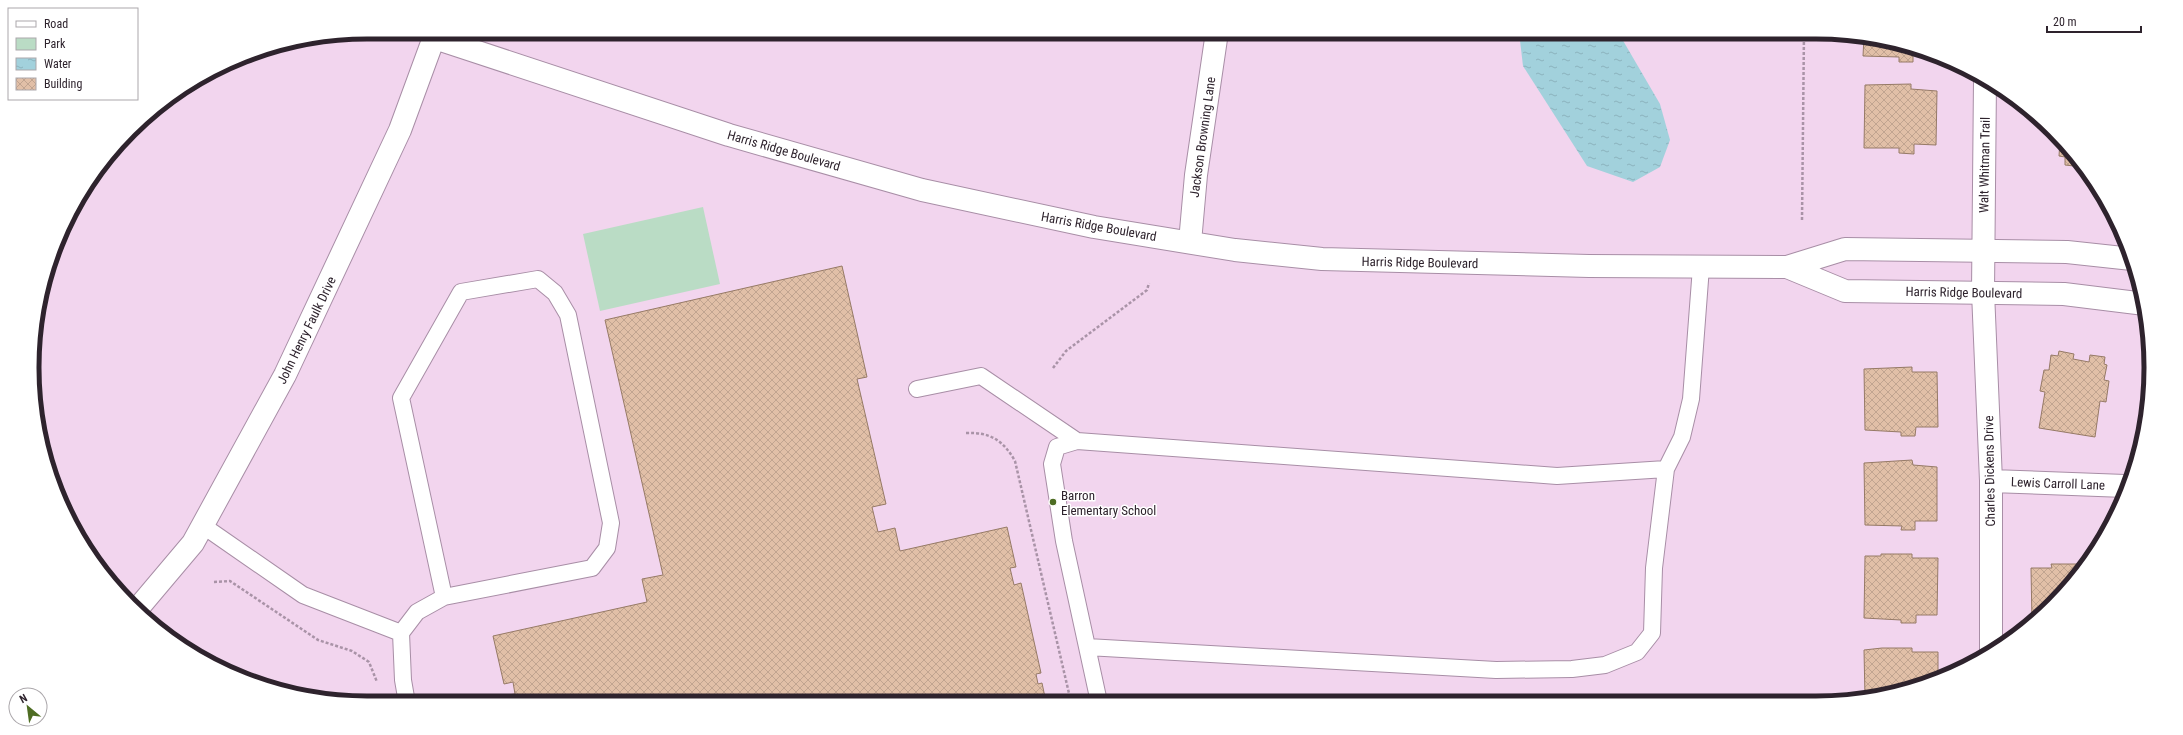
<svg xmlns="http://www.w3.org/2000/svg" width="2183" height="735" viewBox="0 0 2183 735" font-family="'Roboto Condensed',sans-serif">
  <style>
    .green { fill: #badcc5 }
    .water { fill: url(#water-ripples) }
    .building { fill: url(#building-cross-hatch); stroke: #967a66 }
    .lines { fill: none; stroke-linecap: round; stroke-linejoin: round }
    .service-casing { stroke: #a88ea6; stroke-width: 18 }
    .minor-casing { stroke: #a88ea6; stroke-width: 24 }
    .tertiary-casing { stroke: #a88ea6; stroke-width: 24 }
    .path { stroke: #a993a7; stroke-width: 2.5; stroke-dasharray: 3 2; stroke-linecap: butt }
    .service { stroke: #fff; stroke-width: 16 }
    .minor { stroke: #fff; stroke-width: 22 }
    .tertiary { stroke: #fff; stroke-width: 22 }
    .poi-dot { fill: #4e6d23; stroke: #fff; stroke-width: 1.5 }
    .labels { text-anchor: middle; stroke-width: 3; stroke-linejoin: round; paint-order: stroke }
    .street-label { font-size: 13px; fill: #2e232d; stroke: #fff }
    .poi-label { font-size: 13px; fill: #2e232d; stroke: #fff; text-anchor: start }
    .rim { fill: none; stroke: #2e232d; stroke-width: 5 }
  </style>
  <defs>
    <pattern id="water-ripples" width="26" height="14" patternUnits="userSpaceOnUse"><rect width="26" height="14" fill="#a2d1dc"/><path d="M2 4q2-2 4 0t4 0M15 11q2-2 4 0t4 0" fill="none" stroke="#8cb3bd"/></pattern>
    <pattern id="building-cross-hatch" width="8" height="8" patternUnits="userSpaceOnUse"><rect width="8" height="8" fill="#e1bfa7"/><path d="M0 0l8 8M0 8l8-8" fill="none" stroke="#c1a490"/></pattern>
  </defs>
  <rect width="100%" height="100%" fill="#f2d5ee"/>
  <path class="green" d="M703 207 720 284 600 311 583 234Z"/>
  <path class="water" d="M1519 32H1618L1660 104 1670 140 1660 167 1633 182 1587 166 1523 66Z"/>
  <path class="building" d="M1864 37 1881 38 1927 52H1913V62H1899V57L1863 56Z
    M1911 84V89L1937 91 1936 145 1914 144V154L1899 153V148H1864L1865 85Z
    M2056 134 2083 167 2065 165V157L2059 156 2060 141H2055Z
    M842 266 867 377 857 379 886 504 872 507 878 532 895 528 900 551 1007 527 1016 567 1010 568 1014 585 1021 583 1041 673 1036 674 1038 684 1042 683 1046 702 509 703 507 695 515 694 513 682 504 684 493 636 647 602 642 579 663 575 605 320Z
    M2059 351 2074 354 2073 359 2089 362 2090 355 2105 357 2104 364 2107 365 2104 380 2109 381 2106 402 2100 401 2095 437 2039 428 2045 392 2040 391 2044 370H2049L2051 355 2058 356Z
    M1912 367V372H1937L1938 427H1916L1915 436H1901V432L1865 430 1864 369Z
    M1912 460 1913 465 1937 467V521H1915V530H1901L1902 526 1865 525 1864 463Z
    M1881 554H1912V558H1938L1937 615H1916V623H1901V620L1864 618 1865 556H1881Z
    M2051 564H2083L2037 620 2032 623 2031 568H2052Z
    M1882 648H1912V652H1938V676L1865 698 1864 650Z"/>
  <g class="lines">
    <g class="service-casing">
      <path id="service" d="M917 389 981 376 1077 441
        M202 525 303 595 401 633
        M1087 647 1496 670 1572 669 1605 665 1637 652 1652 633 1654 568 1666 469 1682 437 1691 399 1701 267
        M1099 702 1064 541 1052 464 1057 447 1077 441 1557 476 1666 469
        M407 703 403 680 401 633 417 612 444 597 592 568 607 548 611 523 568 315 555 293 538 279 461 292 401 398 444 597"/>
    </g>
    <g class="minor-casing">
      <path id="minor" d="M1985 80 1983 292 1991 481V650
        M1190 242 1196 175 1217 32
        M1991 481 2125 486"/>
    </g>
    <g class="tertiary-casing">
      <path id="tertiary" d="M435 38 729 135 922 190 1094 227 1235 250 1322 259 1589 266 1787 267 1845 249 2067 252 2132 259
        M1787 267 1845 291 2064 294 2145 304
        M139 607 193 543 285 375 400 130 436 32"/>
    </g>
    <path class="path" d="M1802 220 1804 32
      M1053 368 1066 351 1147 290 1149 283
      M966 433C990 432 1003 440 1015 461L1071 702
      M214 582 230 581 318 640 352 651 369 662 377 682"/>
    <use href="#service" class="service"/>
    <use href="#minor" class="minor"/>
    <use href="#tertiary" class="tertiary"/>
  </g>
  <circle class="poi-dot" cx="1053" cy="502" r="4"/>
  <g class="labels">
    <g class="street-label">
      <text transform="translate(1202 137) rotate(-82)" y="5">Jackson Browning Lane</text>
      <text transform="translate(784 150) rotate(16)" y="5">Harris Ridge Boulevard</text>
      <text transform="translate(1984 165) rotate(-89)" y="5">Walt Whitman Trail</text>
      <text transform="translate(1099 226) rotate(10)" y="5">Harris Ridge Boulevard</text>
      <text transform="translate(1420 262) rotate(1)" y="5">Harris Ridge Boulevard</text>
      <text transform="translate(1964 292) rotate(1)" y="5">Harris Ridge Boulevard</text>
      <text transform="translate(306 330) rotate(-64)" y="5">John Henry Faulk Drive</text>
      <text transform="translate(1989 471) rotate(-91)" y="5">Charles Dickens Drive</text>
      <text transform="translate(2058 483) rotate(2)" y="5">Lewis Carroll Lane</text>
    </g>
    <g class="poi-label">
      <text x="1061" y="500">Barron<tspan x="1061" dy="15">Elementary School</tspan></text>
    </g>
  </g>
  <path d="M0 0H2183V735H0ZM367 39H1816A328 328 0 0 1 2144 367V368A328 328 0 0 1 1816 696H367A328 328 0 0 1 39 368V367A328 328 0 0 1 367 39Z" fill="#fff" fill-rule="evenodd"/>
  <path class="rim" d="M367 39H1816A328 328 0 0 1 2144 367V368A328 328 0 0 1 1816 696H367A328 328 0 0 1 39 368V367A328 328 0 0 1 367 39Z"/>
  <rect x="8" y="8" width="130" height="92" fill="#ffffff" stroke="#aba7ab"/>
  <rect x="16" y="21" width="20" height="6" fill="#ffffff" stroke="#aba7ab"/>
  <text x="44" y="28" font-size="12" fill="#2e232d">Road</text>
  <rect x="16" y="38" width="20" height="12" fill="#badcc5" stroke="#aba7ab"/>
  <text x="44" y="48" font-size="12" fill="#2e232d">Park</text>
  <rect x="16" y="58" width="20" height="12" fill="url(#water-ripples)" stroke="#aba7ab"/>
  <text x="44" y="68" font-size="12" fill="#2e232d">Water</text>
  <rect x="16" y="78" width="20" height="12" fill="url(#building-cross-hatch)" stroke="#aba7ab"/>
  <text x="44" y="88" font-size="12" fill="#2e232d">Building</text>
  <g transform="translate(28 707) rotate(331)"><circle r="19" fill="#ffffff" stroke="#aba7ab"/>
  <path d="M0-3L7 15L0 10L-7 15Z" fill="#4e6d23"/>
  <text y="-6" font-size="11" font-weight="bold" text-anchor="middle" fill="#2e232d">N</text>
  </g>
  <path d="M2047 26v6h94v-6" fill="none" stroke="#2e232d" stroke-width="2"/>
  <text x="2053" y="26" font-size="12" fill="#2e232d" stroke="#ffffff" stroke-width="3" paint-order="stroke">20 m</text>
</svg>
